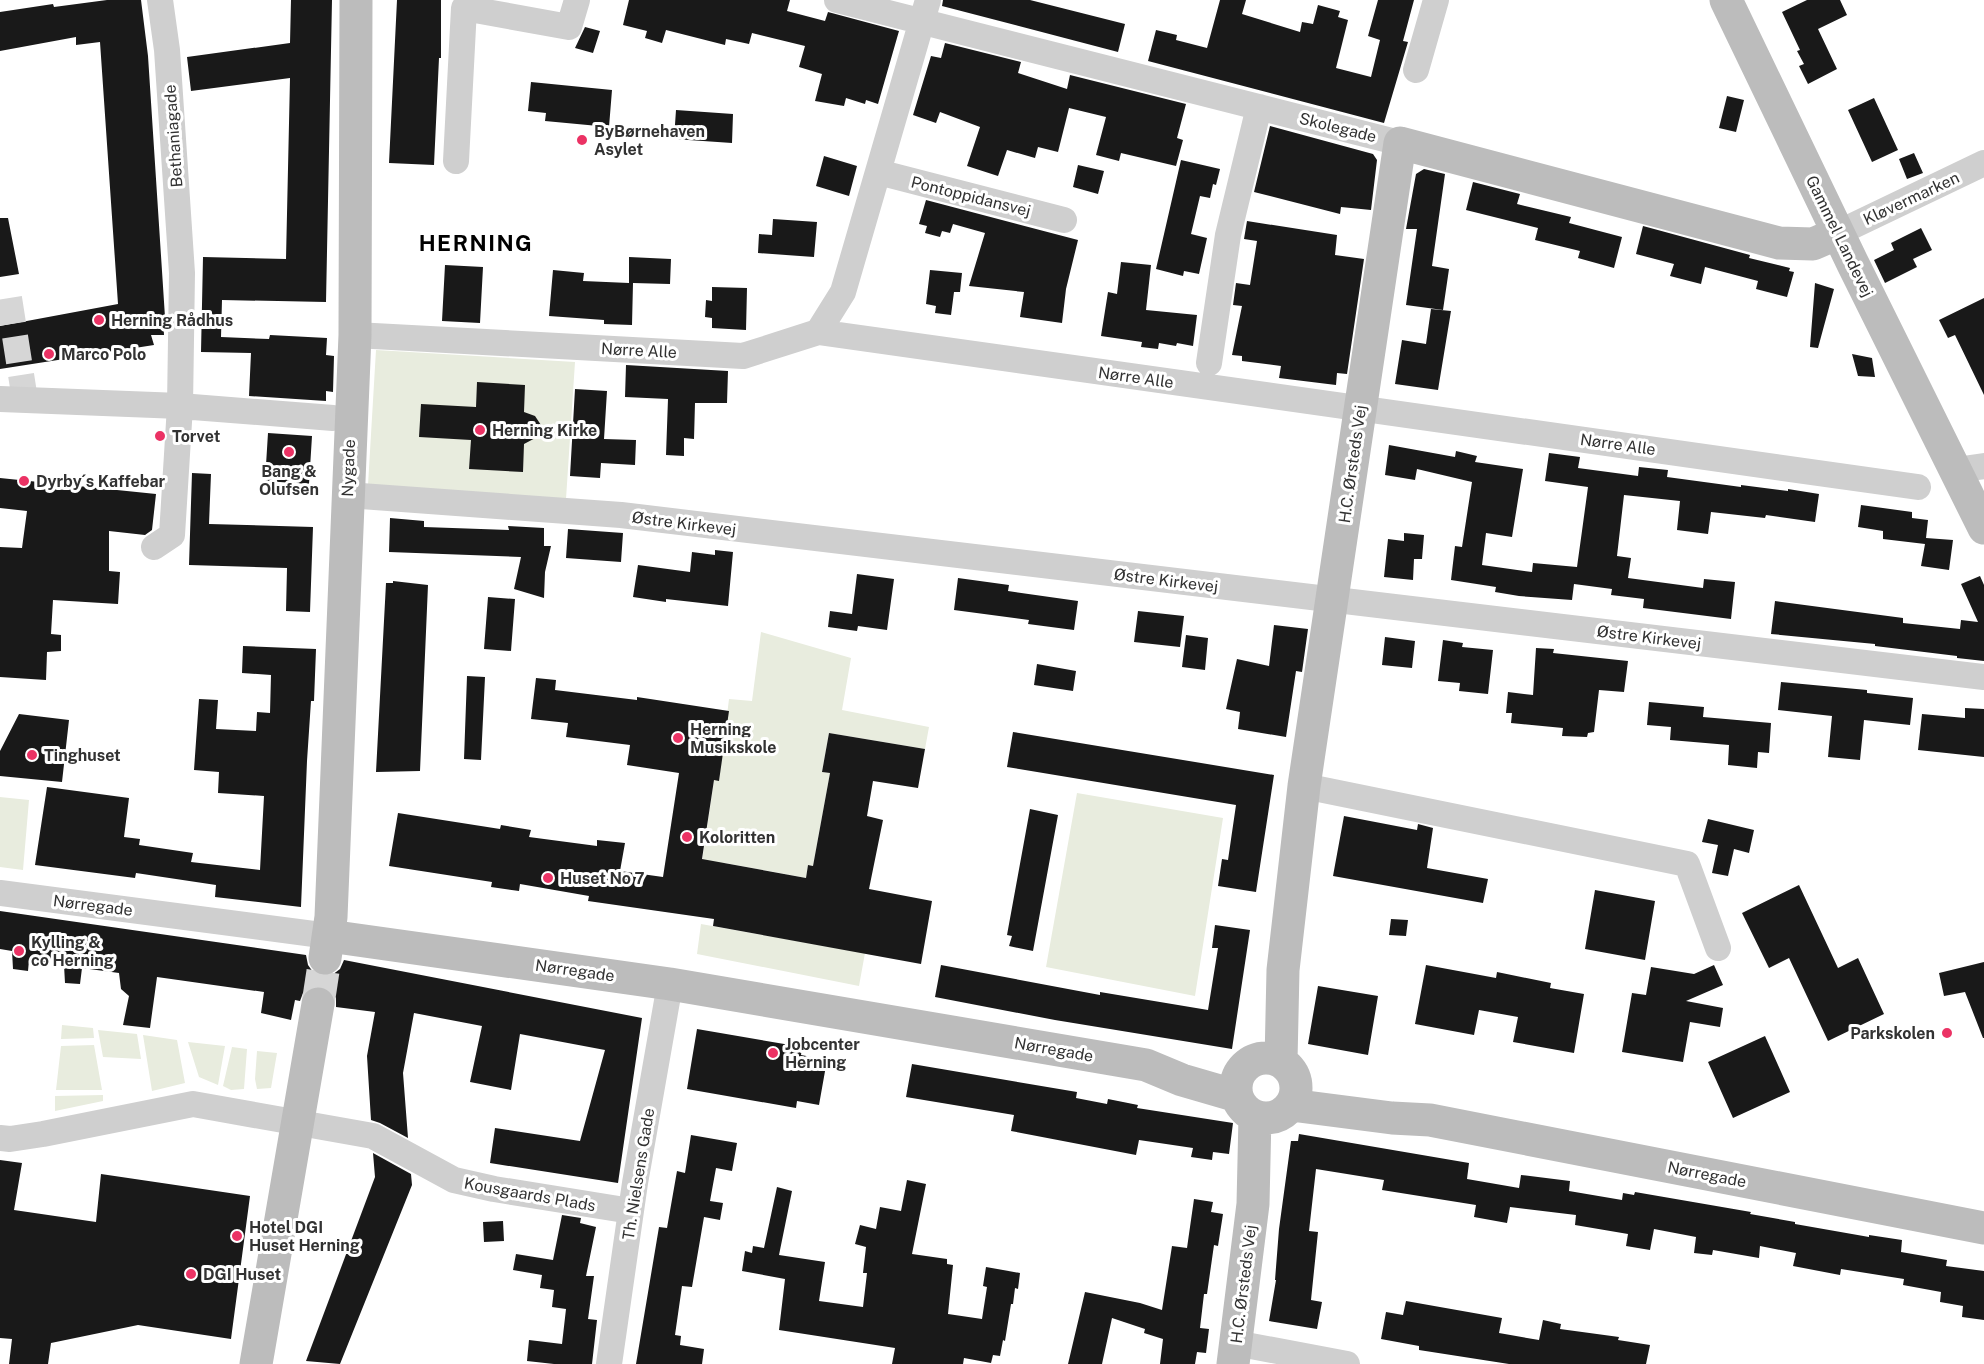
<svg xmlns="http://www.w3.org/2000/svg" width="1984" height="1364" viewBox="0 0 1984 1364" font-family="'Public Sans',sans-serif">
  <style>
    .green { fill: #e8ecde }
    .building { fill: #191919 }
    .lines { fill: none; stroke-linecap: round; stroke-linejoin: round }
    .street-tunnel { stroke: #d6d6d6; stroke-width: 26; stroke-dasharray: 26 13; stroke-linecap: butt }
    .secondary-tunnel { stroke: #d6d6d6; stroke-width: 33; stroke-dasharray: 33 16; stroke-linecap: butt }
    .street { stroke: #cfcfcf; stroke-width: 26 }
    .secondary { stroke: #bcbcbc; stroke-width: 33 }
    .poi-dot { fill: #eb3264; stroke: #fff; stroke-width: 2 }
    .labels { text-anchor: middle; stroke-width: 6; stroke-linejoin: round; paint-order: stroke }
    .street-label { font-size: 16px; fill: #323232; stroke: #fff }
    .poi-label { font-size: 16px; font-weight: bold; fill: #323232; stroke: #fff; text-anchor: start }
    .district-label { font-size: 22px; font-weight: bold; letter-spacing: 1.5px; fill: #000; stroke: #fff }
  </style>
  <rect width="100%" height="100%" fill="#fff"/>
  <path class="green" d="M376 350 575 362 566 499 368 485Z
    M761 632 851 658 842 710 929 727 925 749 829 733 822 772 830 773 813 866 808 865 806 878 725 863 699 882 714 780H719L729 699 752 701Z
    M1077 793 1223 818 1195 996 1046 967Z
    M0 797 29 800 23 870 0 867Z
    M701 924 865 953 859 986 697 954Z
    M62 1025 93 1028 94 1038 61 1039Z
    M98 1030 137 1034 141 1059 103 1057Z
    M143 1035 177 1040 185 1083 152 1091Z
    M188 1042 225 1046 218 1085 199 1077Z
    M94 1045 102 1090H56L61 1046Z
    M232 1047 247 1049 244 1089 231 1090 223 1086Z
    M257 1051 277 1053 271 1088 257 1089 255 1079Z
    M103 1095V1101L55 1111V1096Z"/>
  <path class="building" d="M107 0H141L148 56 165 317H163L164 335H151L154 345 0 369V326L118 304 100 42 76 45V37L0 51V12L53 4 54 7Z
    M291 0H332L326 302 222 300 221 337 269 339 270 335 327 338 326 355 334 356 333 392 326 391V401L249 396 251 353 201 352 203 257 286 259 290 78 191 91 187 57 290 43Z
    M397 0H441V58H439L434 165 389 163Z
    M629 0H790L787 11 825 21 828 12 899 31 878 104 866 100 865 104 846 98 844 106 815 101 822 74 799 67 805 46 752 33 749 44 726 39 725 45 666 30 662 43 645 38 647 31 623 25Z
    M1030 0 1125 24 1118 52 942 6 943 0Z
    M1220 0H1246L1242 14 1300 32 1302 22 1313 24 1318 5 1340 11 1338 17 1348 20 1336 68 1371 77 1380 40 1368 36 1378 0H1414L1403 41 1408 42 1384 123 1148 61 1156 30 1177 35 1176 40 1207 48Z
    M1807 0H1840L1847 15 1818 29 1837 69 1808 84 1799 66 1804 64 1797 51 1800 50 1782 12Z
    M585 27 600 31 593 53 575 48Z
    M945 43 1021 62 1018 73 1067 89 1070 75 1186 104 1177 138 1183 140 1176 166 1121 153 1119 161 1096 155 1106 117 1069 108 1058 152 1038 147 1035 158 1007 150 998 176 967 166 980 127 940 112 936 123 913 115 931 56 941 58Z
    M531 82 612 90 609 127 545 121 546 113 528 111Z
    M1727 96 1744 100 1736 132 1719 128Z
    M1874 98 1898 150 1872 162 1848 110Z
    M676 110 733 114 732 143 674 139Z
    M1270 126 1373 154 1377 160 1371 210 1341 207 1340 214 1254 192Z
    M1914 153 1923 173 1907 179 1899 159Z
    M824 156 857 166 849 196 816 186Z
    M1181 160 1220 169 1216 185 1213 184 1210 198 1200 196 1191 234 1207 238 1199 274 1184 271 1183 276 1156 269Z
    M1078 165 1104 171 1098 194 1073 187Z
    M1424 169 1445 174 1432 266 1449 269 1443 310 1406 305 1417 229H1406L1416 174Z
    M1473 182 1520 194 1517 204 1571 217 1569 223 1622 237 1614 268 1578 258 1580 251 1535 240 1538 228 1466 210Z
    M926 200 1078 240 1066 289 1062 323 1020 317 1024 292 969 286 985 233 953 224 950 233 942 231 940 237 925 233 927 226 919 224Z
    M0 218H8L19 274 0 277Z
    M773 219 817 222 814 257 758 253 759 234 772 235Z
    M1247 221 1337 235 1335 255 1364 259 1347 374 1337 373 1336 385 1279 378 1281 366 1242 361V356L1232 355 1242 306 1233 305 1236 283 1250 285 1257 241 1244 239Z
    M1643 226 1750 255 1749 258 1790 268 1789 271 1794 272 1787 297 1756 289 1758 281 1705 267 1701 284 1670 276 1674 264 1636 254Z
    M1921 228 1932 250 1913 259 1917 267 1885 283 1874 260 1894 250 1891 243Z
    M629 257 671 259 670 284 633 283 632 325 604 324V320L549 316 553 270 584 273 583 281 629 283Z
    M1121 262 1151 265 1146 310 1197 315 1193 346 1177 343 1176 346 1159 343 1158 349 1141 347 1142 342 1101 336 1108 292 1117 294Z
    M445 265 483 267 480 323 442 321Z
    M930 270 962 273 960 292H954L951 315 935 313 936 306 926 304Z
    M1815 283 1834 289 1818 348 1810 347Z
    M712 287 747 288 746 330 712 328V318L705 317 706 300 712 301Z
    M1984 298V395L1955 335 1948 338 1939 320Z
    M1431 309 1451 311 1438 390 1395 384 1402 340 1426 344Z
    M1852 354 1872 358 1875 377 1858 376Z
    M626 365 728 371 727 403H695L694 439 684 438V456L666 455 668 399 625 397Z
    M477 382 525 385 524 412 535 416 541 425V435L524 444 523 472 469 469 471 440 419 437 421 404 476 407Z
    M575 389 607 391 604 439 636 440 635 465 601 463 600 478 570 476Z
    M268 433 312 436 309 484 265 481Z
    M1389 445 1455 457 1456 451 1477 456 1475 462 1523 469 1512 537 1486 533 1482 565 1532 572 1533 563 1577 567 1582 531 1588 487 1545 481 1549 453 1580 457 1578 468 1638 476 1639 467 1668 470 1667 477 1741 487V485L1788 491V489L1819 494 1815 522 1766 515 1765 518 1711 512 1708 534 1677 530 1680 501 1624 495 1617 556 1631 558 1628 578 1703 588 1704 579 1735 582 1731 619 1643 608 1644 599 1611 595 1612 589 1574 584 1572 600 1519 596 1495 592 1496 587 1451 580 1455 546 1462 547 1472 482 1417 469 1415 480 1385 475Z
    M192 473 211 474 209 524 313 527 310 612 286 611 287 568 189 565Z
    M0 478 156 494 152 530 145 535 109 531V571L120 572 118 604 53 600 51 634 61 635V651L47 652 46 680 0 677V547L22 548 27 511 0 508Z
    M1861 505 1912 512V518L1928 520 1926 538 1953 540 1949 570 1921 566 1925 544 1883 539V531L1858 527Z
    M390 518 424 521V527L509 530 508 526 544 528V546H551L545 572 544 598 514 589 521 557 389 552Z
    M568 529 623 533 621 562 566 558Z
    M1404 533 1424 535 1422 559H1414L1413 580 1384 577 1388 539 1404 541Z
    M715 550 733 552 728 606 666 599V602L633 597 638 565 690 572 692 552 715 555Z
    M857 574 894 579 887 630 858 626 857 631 828 627 830 611 852 614Z
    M1980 576 1984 585V661L1957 658V656L1875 646V644L1771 634 1775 601 1903 618V623L1960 629 1961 620 1978 622 1961 584Z
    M958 578 1009 585 1008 591 1078 601 1074 630 1028 624 1029 620 954 610Z
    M393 581 428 585 420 771 376 772 386 583H393Z
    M488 597 515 599 511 651 484 649Z
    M1138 611 1184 616 1180 647 1134 642Z
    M1274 625 1308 629 1302 672 1296 671 1286 737 1238 729 1240 712 1226 709 1237 659 1269 666Z
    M1186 635 1208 638 1205 670 1182 667Z
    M1385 637 1415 641 1412 668 1382 665Z
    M1443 640 1463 643 1462 647 1493 650 1488 694 1459 691 1460 683 1438 681Z
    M243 646 316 649 314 701H311L307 761 301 907 215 897 216 885 136 873 135 878 35 865 47 787 129 798 124 837 140 839 139 845 193 853 191 862 260 870 264 796 218 793 219 772 194 770 199 699 218 700 216 729 256 731 257 712 270 713 271 675 242 673Z
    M1536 648 1554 649 1553 653 1628 661 1624 692 1599 690 1594 732 1588 733 1587 737 1562 736 1563 728 1511 723 1512 713H1506L1508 692 1533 695Z
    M1037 664 1076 671 1073 691 1034 685Z
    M467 676 485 677 481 760 464 759Z
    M536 678 556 680 555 690 637 700V697L729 711 719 781 714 780 702 859 806 878 808 865 813 866 830 773 822 772 829 733 925 749 918 788 873 781 867 816 883 820 869 889 932 901 921 964 713 926 714 919 588 901 589 896 520 884 519 891 491 887 492 882 389 866 398 813 500 829 501 825 531 830 529 837 597 846V840L625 843 620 871 663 877 679 773 627 765 630 745 566 737 568 723 531 719Z
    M1781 682 1867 690V693L1913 698 1910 725 1864 720 1860 760 1828 757 1832 716 1778 710Z
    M1649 702 1704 707 1703 717 1771 723 1769 753 1758 752 1757 768 1728 765 1729 745 1670 740 1671 727 1647 725Z
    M1965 708 1984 709V757L1918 750 1922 714 1965 718Z
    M19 714 69 720 62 782 0 776V751Z
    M1013 732 1274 775 1256 892 1218 886 1222 859 1228 860 1236 805 1007 767Z
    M1030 809 1058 815 1033 951 1009 946 1012 936 1007 935Z
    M1344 816 1417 830 1418 824 1433 828 1427 868 1488 879 1483 903 1333 876Z
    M1708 819 1754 830 1749 853 1734 849 1728 876 1712 873 1718 845 1702 842Z
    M1799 885 1838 968 1858 958 1884 1014 1828 1041 1789 958 1769 968 1742 913Z
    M1595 890 1655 901 1645 960 1585 949Z
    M0 911 306 955 308 965 313 972 322 976 332 975 340 969 344 960 642 1018 618 1183 490 1163 495 1128 580 1141 605 1050 520 1034 511 1090 470 1082 482 1026 414 1013 403 1073 408 1138 380 1123 371 1120 367 1056 375 1012 336 1007V998L330 990 321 986 311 987 303 993 300 1001 295 1000 291 1020 261 1013 264 992 157 977 150 1028 123 1025 129 996 121 989 119 973 82 968 80 984 65 983 64 965 29 960 28 971 13 969 12 951 0 949Z
    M1391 919 1408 920 1406 936 1389 935Z
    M1215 925 1250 930 1232 1049 1055 1020 935 997 941 965 1100 995V992L1208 1010 1218 948H1212Z
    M1984 962V1038H1983L1965 992 1944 996 1939 973Z
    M1426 965 1496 978 1497 972 1551 983 1550 988 1584 994 1574 1053 1513 1042 1518 1017 1479 1010 1474 1035 1415 1024Z
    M1714 965 1723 985 1686 1001 1723 1008 1720 1027 1690 1022 1683 1062 1622 1052 1632 993 1646 995 1651 967 1694 974Z
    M1318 986 1378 996 1368 1055 1308 1044Z
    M697 1029 802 1047 801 1055 827 1060 819 1105 797 1101 796 1108 687 1089Z
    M1765 1036 1790 1092 1733 1118 1708 1062Z
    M912 1064 1077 1092 1076 1098 1107 1104 1108 1099 1138 1105 1137 1108 1233 1123 1229 1154 1213 1152 1212 1160 1191 1157 1193 1148 1139 1140 1136 1155 1011 1131 1014 1115 906 1097Z
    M1299 1134 1469 1163 1467 1179 1519 1188 1521 1175 1570 1181 1569 1191 1622 1200 1623 1193 1634 1195 1635 1192 1751 1212 1750 1214 1795 1222V1224L1869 1237V1235L1902 1240 1901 1252 1947 1260 1946 1266 1984 1271V1320L1962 1317 1963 1306 1940 1302 1941 1292 1903 1285 1904 1279 1841 1269 1840 1275 1793 1266 1796 1253 1760 1246 1759 1258 1713 1250 1712 1255 1694 1253 1696 1237 1654 1229 1650 1250 1626 1246 1628 1234 1575 1225 1576 1215 1510 1207 1507 1223 1474 1217 1476 1205 1382 1190 1384 1180 1316 1169 1309 1231 1318 1232 1311 1300 1322 1302 1317 1329 1269 1321 1276 1280H1275L1279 1229 1291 1141H1298Z
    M691 1135 737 1143 732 1171 716 1168 710 1201 723 1203 720 1220 704 1217 692 1287 682 1286 675 1335 681 1336 680 1345 704 1349 702 1364H636L659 1227 667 1228 677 1171 685 1173Z
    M373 1153 411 1174 412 1185 340 1364 306 1361 375 1177Z
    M0 1160 22 1163 14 1210 96 1222 101 1174 250 1196 231 1339 138 1325 51 1343 48 1364H9L12 1339 0 1338Z
    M907 1180 926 1184 912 1254 947 1259V1264L953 1265 948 1314 982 1319 987 1287 983 1286 986 1267 1020 1273 1018 1289 1015 1288 1013 1304H1011L1005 1341 1003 1340 1000 1356 993 1355 991 1363 964 1358 963 1364H892L895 1348 779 1330 785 1279 742 1271 745 1251 752 1253 753 1246 764 1248 777 1187 792 1191 779 1255 825 1262 819 1301 863 1307 867 1273H863L866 1247 855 1244 860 1225 876 1229 880 1207 901 1211Z
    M1194 1199 1213 1202 1211 1212 1223 1214 1218 1246 1214 1245 1207 1294H1204L1200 1328 1209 1329 1206 1353 1197 1352 1195 1364H1160L1163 1339 1144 1333 1145 1329 1112 1318 1102 1364H1068L1085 1292 1140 1303 1162 1310 1172 1246 1187 1248Z
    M562 1215 581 1218 580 1223 596 1227 586 1276H594L588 1319 597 1320 592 1364H554L527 1361 529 1340 562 1344 566 1309 552 1307 554 1290 540 1288 542 1275 513 1270 516 1254 553 1260Z
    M503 1221 504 1241 484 1242 483 1222Z
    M1406 1301 1502 1318 1499 1333 1539 1340 1543 1320 1561 1324 1560 1329 1619 1337 1618 1340 1650 1345 1646 1364H1509L1419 1350V1346L1381 1339 1386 1312 1403 1315Z"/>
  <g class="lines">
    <path class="street-tunnel" d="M9 298 25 400"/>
    <path class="secondary-tunnel" d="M318 1004 325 958"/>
    <path class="street" d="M837 0 1400 143
      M1416 70 1436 0
      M456 161 464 8 569 27 577 0
      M878 172 1064 220
      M1838 233 1984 163
      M818 332 843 292 928 0
      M355 335 743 356 818 332 1918 487
      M1209 363 1228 235 1259 107
      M0 399 180 406 333 418
      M1956 470 1984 466
      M347 495 621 515 1984 677
      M154 547 172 535 180 406 182 273 167 50 160 0
      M1304 786 1687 864 1718 948
      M0 893 329 936
      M0 1138 10 1139 43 1134 193 1104 373 1136 454 1180 494 1189 631 1211
      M1235 1343 1347 1364
      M609 1364 635 1183 670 984"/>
    <path class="secondary" d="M1726 0 1853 264 1984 528
      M329 936 670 984 1146 1065 1182 1080 1237 1096
      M325 958 331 917 355 335 356 0
      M1236 1088a30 30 0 1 1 60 0a30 30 0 1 1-60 0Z
      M1281 1061 1283 970 1304 786 1400 143 1779 243 1813 244 1838 233
      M1291 1105 1392 1118 1430 1120 1984 1228
      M256 1364 318 1004
      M1233 1364 1253 1204 1255 1116"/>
  </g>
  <g class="poi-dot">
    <circle cx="582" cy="140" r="6"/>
    <circle cx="99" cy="320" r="6"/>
    <circle cx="49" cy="354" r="6"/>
    <circle cx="480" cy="430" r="6"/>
    <circle cx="160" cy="436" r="6"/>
    <circle cx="289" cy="452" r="6"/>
    <circle cx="24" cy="481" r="6"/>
    <circle cx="678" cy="738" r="6"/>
    <circle cx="32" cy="755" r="6"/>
    <circle cx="687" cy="837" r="6"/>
    <circle cx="548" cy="878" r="6"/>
    <circle cx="19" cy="951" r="6"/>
    <circle cx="1947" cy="1033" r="6"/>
    <circle cx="773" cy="1053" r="6"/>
    <circle cx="237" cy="1236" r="6"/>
    <circle cx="191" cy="1274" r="6"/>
  </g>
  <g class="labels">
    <g class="street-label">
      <text transform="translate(1338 127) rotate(14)" y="6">Skolegade</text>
      <text transform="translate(173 136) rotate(-94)" y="6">Bethaniagade</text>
      <text transform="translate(971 196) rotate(14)" y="6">Pontoppidansvej</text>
      <text transform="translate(1911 198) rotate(-25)" y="6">Kløvermarken</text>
      <text transform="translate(1840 236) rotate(64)" y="6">Gammel Landevej</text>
      <text transform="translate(639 350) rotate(3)" y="6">Nørre Alle</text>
      <text transform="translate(1136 377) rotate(8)" y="6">Nørre Alle</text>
      <text transform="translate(1618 444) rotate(8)" y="6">Nørre Alle</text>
      <text transform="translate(1352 464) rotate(-82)" y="6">H.C. Ørsteds Vej</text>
      <text transform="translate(348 468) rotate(-88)" y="6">Nygade</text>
      <text transform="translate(684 523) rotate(7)" y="6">Østre Kirkevej</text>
      <text transform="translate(1166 580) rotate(7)" y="6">Østre Kirkevej</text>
      <text transform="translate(1649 637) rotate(7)" y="6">Østre Kirkevej</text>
      <text transform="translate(93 905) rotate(7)" y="6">Nørregade</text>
      <text transform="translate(575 970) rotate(8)" y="6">Nørregade</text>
      <text transform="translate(1054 1049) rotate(10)" y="6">Nørregade</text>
      <text transform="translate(638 1174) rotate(-81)" y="6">Th. Nielsens Gade</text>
      <text transform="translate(1707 1174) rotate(11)" y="6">Nørregade</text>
      <text transform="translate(530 1194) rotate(10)" y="6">Kousgaards Plads</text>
      <text transform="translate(1243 1284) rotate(-83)" y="6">H.C. Ørsteds Vej</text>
    </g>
    <g class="poi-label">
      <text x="594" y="137">ByBørnehaven<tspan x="594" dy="18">Asylet</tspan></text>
      <text x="111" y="326">Herning Rådhus</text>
      <text x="61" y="360">Marco Polo</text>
      <text x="492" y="436">Herning Kirke</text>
      <text x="172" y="442">Torvet</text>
      <text x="289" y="477" text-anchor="middle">Bang &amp;<tspan x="289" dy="18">Olufsen</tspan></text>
      <text x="36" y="487">Dyrby´s Kaffebar</text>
      <text x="690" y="735">Herning<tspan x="690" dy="18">Musikskole</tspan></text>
      <text x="44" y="761">Tinghuset</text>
      <text x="699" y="843">Koloritten</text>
      <text x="560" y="884">Huset No 7</text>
      <text x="31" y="948">Kylling &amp;<tspan x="31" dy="18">co Herning</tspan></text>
      <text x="1935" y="1039" text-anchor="end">Parkskolen</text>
      <text x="785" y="1050">Jobcenter<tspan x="785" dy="18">Herning</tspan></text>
      <text x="249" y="1233">Hotel DGI<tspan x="249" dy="18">Huset Herning</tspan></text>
      <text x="203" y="1280">DGI Huset</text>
    </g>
    <g class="district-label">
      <text x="476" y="251">HERNING</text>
    </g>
  </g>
</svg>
